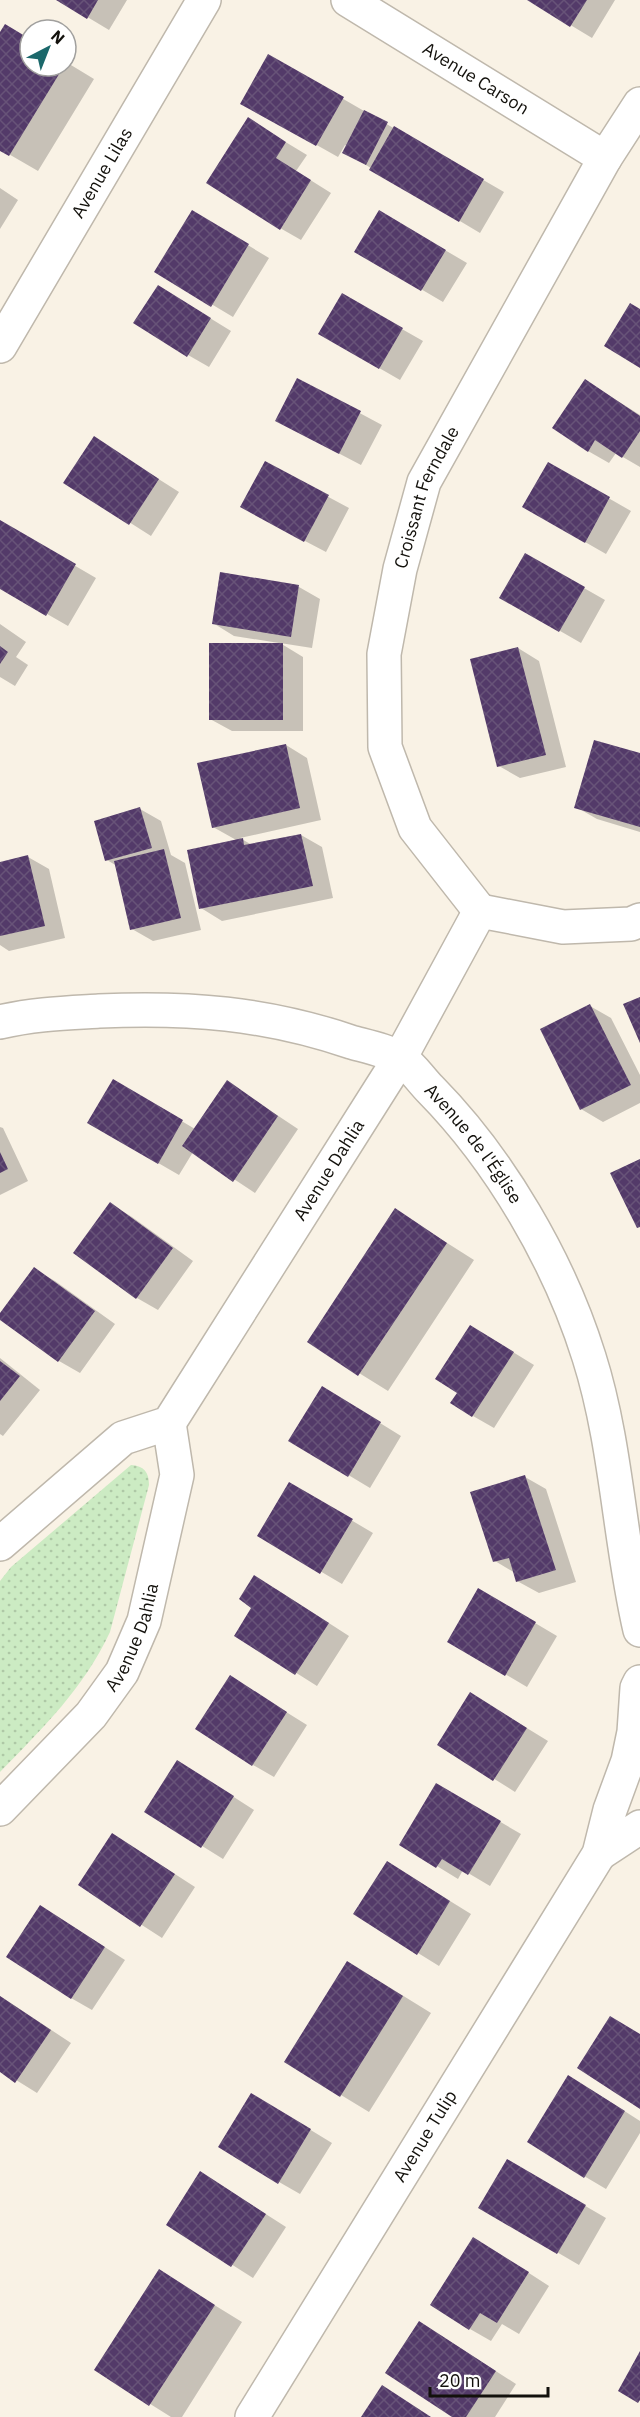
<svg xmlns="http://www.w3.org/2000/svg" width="640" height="2417" viewBox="0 0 640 2417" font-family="'IBM Plex Sans',sans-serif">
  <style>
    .grass { fill: url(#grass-dots) }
    .shadow { fill: #0003 }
    .building { fill: url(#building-cross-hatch) }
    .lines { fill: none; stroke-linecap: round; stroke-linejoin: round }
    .street-casing { stroke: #bfb8ac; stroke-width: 36 }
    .street { stroke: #fff; stroke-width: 33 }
    .labels { text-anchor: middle; stroke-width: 6; stroke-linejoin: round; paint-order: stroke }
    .street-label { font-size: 18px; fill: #13110c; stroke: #fff }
  </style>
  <defs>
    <pattern id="grass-dots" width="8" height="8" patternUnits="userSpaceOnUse" patternTransform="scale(1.5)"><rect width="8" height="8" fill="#ccebc3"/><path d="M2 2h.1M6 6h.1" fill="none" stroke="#aec8a6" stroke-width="1.8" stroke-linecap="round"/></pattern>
    <pattern id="building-cross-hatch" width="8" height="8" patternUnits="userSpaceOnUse" patternTransform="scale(1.5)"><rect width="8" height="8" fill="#533a69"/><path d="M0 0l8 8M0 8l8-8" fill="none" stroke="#675378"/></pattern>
  </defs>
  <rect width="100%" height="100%" fill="#f9f2e5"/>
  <path class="grass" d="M131 1465C144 1466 149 1472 149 1485L110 1632C84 1688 42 1729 0 1772V1581L11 1567Z"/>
  <path class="shadow" d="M59 0H127L109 30Z
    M529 0H615L592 38Z
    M0 35 30 40V66H66V62L94 79 38 171 0 149Z
    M269 56 504 192 480 233 344 152 347 146 345 145 338 157 242 103Z
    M269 132 307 155 296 171 331 193 301 240 280 228Z
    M0 188 18 200 0 229Z
    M380 212 467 263 443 302 356 251Z
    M213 224 269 258 233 317 156 271Z
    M342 295 423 341 400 380 320 334Z
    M179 299 231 331 209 367 188 355Z
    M298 380 382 425 361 465 298 432Z
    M586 381 640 415V467L616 453 609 463 588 451Z
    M94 438 179 492 151 536 66 482Z
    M265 463 349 508 326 552 263 519Z
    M549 464 631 511 606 554 524 507Z
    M0 522 96 578 68 626 0 587Z
    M526 555 605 600 581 643 501 597Z
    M221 574 299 587 320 599 312 648 280 643 303 657V731H232L210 719 279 644V643L234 636 213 623Z
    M0 624 26 642 16 657 28 665 15 686 0 677Z
    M518 648 539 661 566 767 520 778 499 766Z
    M286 745 307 758 321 820 240 838 252 845 301 835 322 847 333 898 222 921 201 908 238 841 213 827Z
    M640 755V832L597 819 576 807Z
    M140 809 161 821 171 855 185 863 201 930 153 941 132 929 117 866 107 860Z
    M28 857 49 869 65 938 9 951 0 945V863Z
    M590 1006 611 1018 640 1075V1103L603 1122 581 1109Z
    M114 1081 195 1129 227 1082 298 1129 255 1193 193 1152 179 1175 89 1123Z
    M0 1127 3 1128 28 1181 0 1195Z
    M111 1204 132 1217 193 1261 158 1310 137 1298Z
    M395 1210 474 1260 388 1391 309 1342Z
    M34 1269 55 1281 115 1324 80 1373 59 1361 0 1318Z
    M492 1339 534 1365 494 1428 473 1416Z
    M0 1358 40 1390 3 1436 0 1434Z
    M343 1400 401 1436 370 1488 290 1440Z
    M525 1477 546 1489 576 1582 539 1593 517 1581 515 1573 495 1561Z
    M290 1484 373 1533 342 1584 259 1535Z
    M276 1589 349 1636 317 1686 236 1635Z
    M479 1590 557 1636 527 1687 449 1641Z
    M230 1677 307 1725 274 1777 253 1765Z
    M471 1694 548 1741 515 1792 439 1744Z
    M198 1774 254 1810 223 1859 146 1811Z
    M437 1785 521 1834 490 1886 463 1870 458 1879 401 1844Z
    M133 1847 195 1887 162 1938 80 1885Z
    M408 1875 471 1914 439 1966 418 1953Z
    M61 1919 125 1960 92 2010 71 1998Z
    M376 1979 431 2013 369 2112 341 2095Z
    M0 1996 71 2043 37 2093 0 2070Z
    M590 2089 640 2121V2133L606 2189 584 2176Z
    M273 2107 332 2143 300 2194 279 2182Z
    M508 2161 606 2218 579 2265 480 2207Z
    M222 2186 286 2227 253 2278 168 2224Z
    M495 2251 549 2286 519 2334 502 2324 491 2341 470 2329Z
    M159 2271 242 2322 182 2417H171L96 2370Z
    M440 2335 516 2384 495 2417H455Z"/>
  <path class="building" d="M56 0H98L87 19Z
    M527 0H587L570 27Z
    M5 24 30 39V66H64L9 156 0 151V32Z
    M268 54 344 97 316 146 240 104Z
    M364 110 388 122 366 165 342 153Z
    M248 117 286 142 276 158 311 180 280 230 206 183Z
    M394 126 484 179 459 222 369 170Z
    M192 210 249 244 211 307 154 272Z
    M379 210 446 250 421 291 354 252Z
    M158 285 211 318 187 357 133 323Z
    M342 293 403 328 379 369 318 334Z
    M630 303 640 309V368L604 346Z
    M297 378 361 411 339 454 275 421Z
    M585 379 640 416V431L622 458 595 440 588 452 552 428Z
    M94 436 159 479 129 525 63 483Z
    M265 461 329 495 304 542 240 507Z
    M548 462 610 497 585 543 522 507Z
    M0 520 76 564 46 616 0 589Z
    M525 553 585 587 559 632 499 598Z
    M220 572 299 585 291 637 212 624Z
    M209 643H283V720H209Z
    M0 646 8 652 0 664Z
    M518 647 546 755 497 767 470 659Z
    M594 740 640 753V827L574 808Z
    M286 744 300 808 212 828 197 763Z
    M140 807 152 848 105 861 94 821Z
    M301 834 313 886 199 909 187 850 243 838 244 845Z
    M164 849 181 918 130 930 114 861Z
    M28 855 45 926 0 936V862Z
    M640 997V1043L623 1004Z
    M590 1004 631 1085 580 1110 540 1029Z
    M113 1079 183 1120 158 1164 87 1123Z
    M227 1080 278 1116 233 1182 182 1146Z
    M0 1152 8 1169 0 1173Z
    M640 1159V1227L637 1228 610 1173Z
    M110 1202 173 1248 136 1299 73 1253Z
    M395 1208 447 1243 358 1376 307 1342Z
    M34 1267 95 1311 58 1362 0 1320V1313Z
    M470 1325 514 1352 472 1417 450 1403 457 1393 435 1379Z
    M0 1361 20 1376 0 1401Z
    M322 1386 381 1422 348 1477 288 1441Z
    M525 1475 556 1570 516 1582 509 1558 493 1562 470 1492Z
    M289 1482 353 1519 320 1574 257 1536Z
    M254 1575 329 1623 295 1675 234 1636 251 1608 239 1599Z
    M478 1588 536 1622 505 1676 447 1642Z
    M230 1675 287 1712 252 1766 195 1729Z
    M470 1692 527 1728 493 1781 437 1745Z
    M177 1760 234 1796 201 1848 144 1812Z
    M436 1783 501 1821 468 1875 442 1859 436 1868 399 1845Z
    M112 1833 175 1874 140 1927 78 1885Z
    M387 1861 450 1901 417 1955 353 1914Z
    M40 1905 105 1947 71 1999 6 1957Z
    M347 1961 403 1996 340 2097 284 2062Z
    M0 1996 51 2030 15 2083 0 2072Z
    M610 2016 640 2034V2109L577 2068Z
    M568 2075 625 2111 584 2178 527 2142Z
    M251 2093 311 2129 278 2184 218 2147Z
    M507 2159 586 2205 557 2254 478 2208Z
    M200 2171 266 2214 231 2267 166 2225Z
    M473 2237 529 2272 497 2323 480 2313 469 2330 430 2305Z
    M159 2269 215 2305 149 2406 94 2370Z
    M419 2321 496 2371 466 2417H452L385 2373Z
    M640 2351V2400L638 2403 618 2391Z
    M382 2385 431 2417H361Z"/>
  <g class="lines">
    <g class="street-casing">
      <g id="street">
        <path id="s1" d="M348 0 605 158"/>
        <path id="s2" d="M0 346 204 0"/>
        <path id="s3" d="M480 911 415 828 385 747 384 654 400 569 424 482 605 158 640 104"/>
        <path d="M480 911 563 927 631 924 640 920"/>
        <path id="s4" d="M0 1022C33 1014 65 1013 99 1011 188 1007 266 1013 351 1042 365 1046 389 1051 401 1059 412 1066 421 1080 430 1089 500 1160 559 1261 589 1357 617 1445 619 1540 640 1630"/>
        <path id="s5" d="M0 1544 123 1438 169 1423 400 1058 480 911"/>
        <path id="s6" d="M0 1809 91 1715 122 1672 144 1621 177 1475 169 1423"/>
        <path d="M599 1854 640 1827"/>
        <path id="s7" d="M252 2417 599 1854 610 1810 628 1761 634 1732 637 1688 640 1682"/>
      </g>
    </g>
    <use href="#street" class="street"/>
  </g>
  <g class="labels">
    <g class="street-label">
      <text dy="6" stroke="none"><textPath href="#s1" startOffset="150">Avenue Carson</textPath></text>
      <text dy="6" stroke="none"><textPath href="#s2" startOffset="201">Avenue Lilas</textPath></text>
      <text dy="6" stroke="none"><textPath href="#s3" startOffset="448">Croissant Ferndale</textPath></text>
      <text dy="6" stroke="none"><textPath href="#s4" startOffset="520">Avenue de l'Église</textPath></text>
      <text dy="6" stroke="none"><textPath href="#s5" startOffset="510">Avenue Dahlia</textPath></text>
      <text dy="6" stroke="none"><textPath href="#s6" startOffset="220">Avenue Dahlia</textPath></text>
      <text dy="6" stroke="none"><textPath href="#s7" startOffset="330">Avenue Tulip</textPath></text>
    </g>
  </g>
  <g transform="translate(48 48) rotate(42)"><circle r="28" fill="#ffffff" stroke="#a1a09e" stroke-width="1.5"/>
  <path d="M0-4.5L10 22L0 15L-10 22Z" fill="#1b686b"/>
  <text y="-9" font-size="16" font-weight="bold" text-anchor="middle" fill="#13110c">N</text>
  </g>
  <path d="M430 2387v9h118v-9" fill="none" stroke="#13110c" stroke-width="3"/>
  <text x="439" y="2387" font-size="18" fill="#13110c" stroke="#ffffff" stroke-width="4.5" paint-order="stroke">20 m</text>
</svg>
